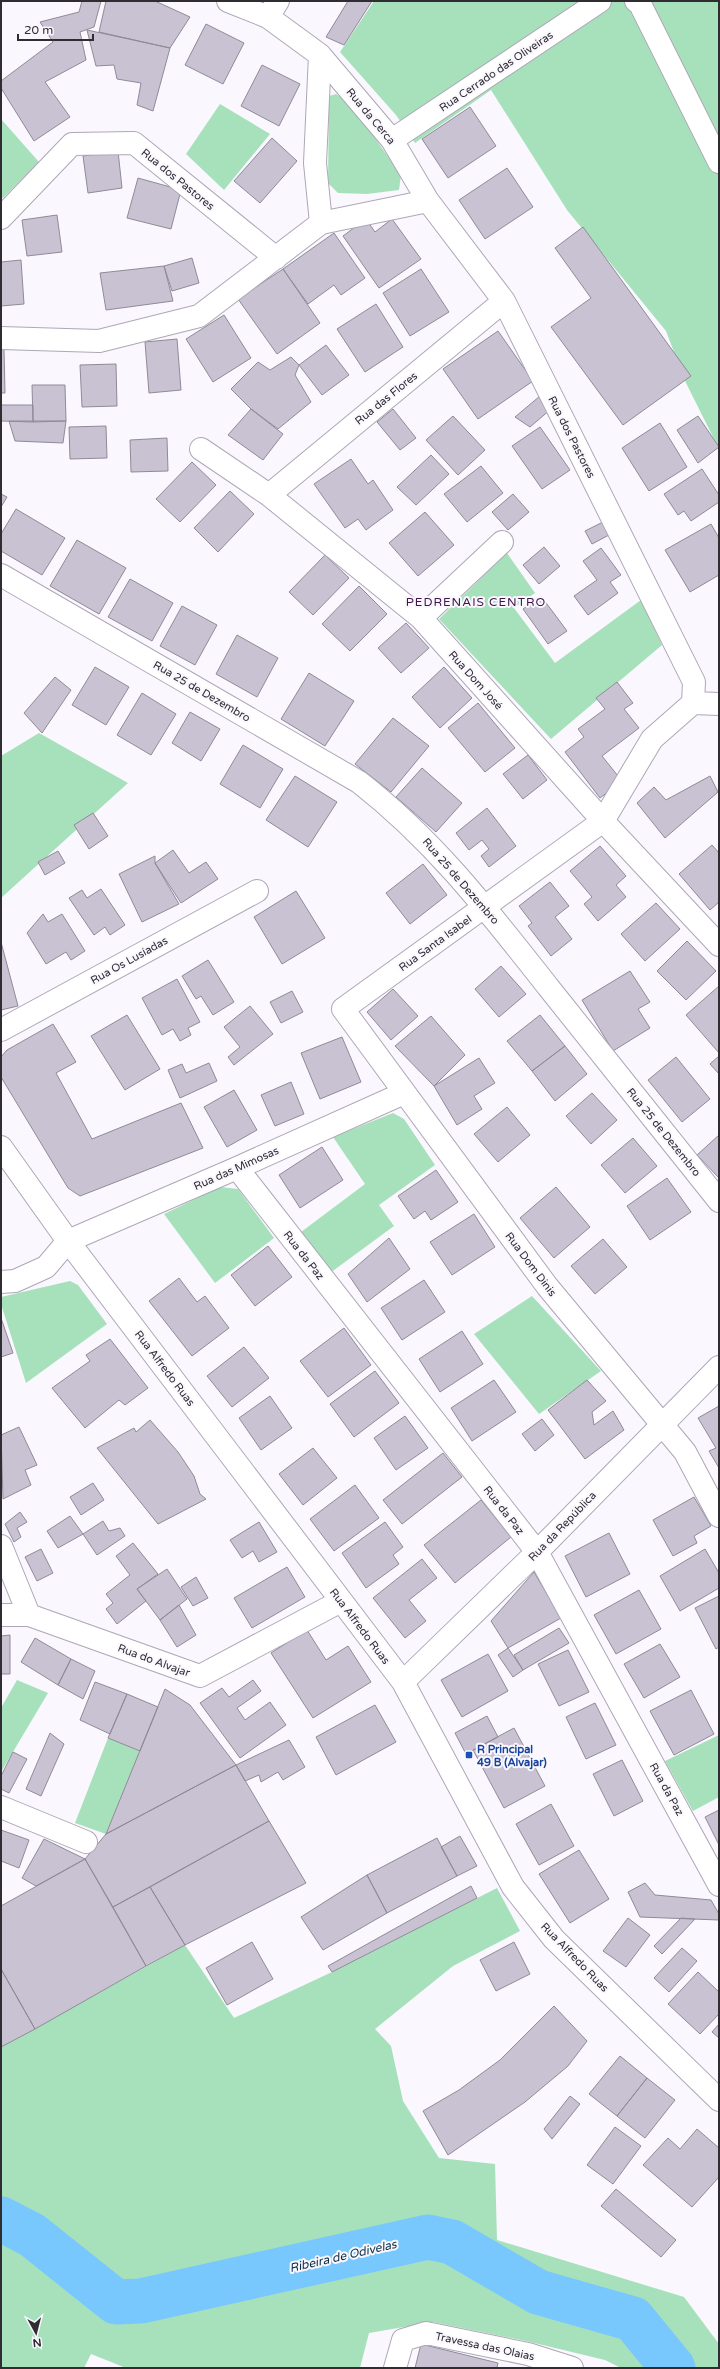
<svg xmlns="http://www.w3.org/2000/svg" width="720" height="2369" viewBox="0 0 720 2369" font-family="'Varela Round',sans-serif">
  <style>
    .green { fill: #a7e1bb }
    .lines { fill: none; stroke-linecap: round; stroke-linejoin: round }
    .river { stroke: #79c8fd; stroke-width: 45 }
    .building { fill: #c9c2d2; stroke: #908a98 }
    .minor-casing { stroke: #aea7b7; stroke-width: 24 }
    .minor { stroke: #fff; stroke-width: 22 }
    .transit-dot { fill: #1a4fb4; stroke: #faf7fe; stroke-width: 1.5 }
    .labels { text-anchor: middle; stroke-width: 4; stroke-linejoin: round; paint-order: stroke }
    .street-label { font-size: 11px; fill: #2f2c32; stroke: #faf7fe }
    .transit-label { font-size: 11px; font-weight: bold; fill: #164399; stroke: #faf7fe; text-anchor: start }
    .neighbourhood-label { font-size: 12px; letter-spacing: 1px; fill: #3d1448; stroke: #faf7fe }
    .water-label { font-size: 12px; font-style: italic; fill: #092d42; stroke: #faf7fe }
  </style>
  <rect width="100%" height="100%" fill="#faf7fe"/>
  <path class="green" d="M374 1H719V449L686 383 666 331 567 210 491 90 415 143 396 115 340 52Z
    M336 94 351 104 401 175 399 190 367 194 338 193 328 183 329 96Z
    M220 104 270 134 224 190 186 154Z
    M1 119 39 162 3 198 1 196Z
    M507 553 535 593 514 608 555 663 641 600 662 645 551 739 439 619Z
    M39 733 128 783 1 898V756Z
    M393 1113 404 1119 435 1165 379 1205 394 1226 330 1273 297 1235 365 1184 333 1137Z
    M220 1187 238 1189 274 1238 215 1283 164 1214Z
    M70 1281 78 1285 107 1324 26 1383 1 1304V1297Z
    M532 1296 601 1371 539 1414 474 1334Z
    M17 1680 48 1693 1 1772V1708Z
    M719 1735V1797L693 1811 665 1761Z
    M108 1738 140 1751 106 1834 75 1823Z
    M497 1888 520 1931 453 1966 375 2029 391 2046 403 2101 439 2158 495 2164 497 2240 684 2297 719 2344V2368H621L605 2360 526 2341 433 2322 369 2333 360 2368H126L91 2354 84 2368H1V2047L185 1945 234 2018 332 1972Z"/>
  <g class="lines">
    <path class="river" d="M1 2219 32 2235 116 2302 141 2301 428 2237 452 2242 538 2292 633 2319 673 2368"/>
  </g>
  <path class="building" d="M82 1H101L94 27 80 32 86 60 45 82 70 117 34 141 1 88V81L53 42 40 22 79 12Z
    M106 1H155L190 17 170 48 99 32Z
    M348 1H372L344 45 326 37Z
    M206 24 244 43 223 84 185 65Z
    M87 30 170 48 153 111 137 105 141 83 117 79 114 65 96 66Z
    M262 65 300 84 279 126 241 106Z
    M470 107 496 146 448 178 422 139Z
    M272 138 297 161 260 203 234 181Z
    M118 151 122 188 88 193 83 156Z
    M507 168 533 207 485 239 459 200Z
    M138 178 181 190 171 229 127 218Z
    M57 215 62 252 27 256 22 220Z
    M366 219 375 232 392 219 421 259 379 288 343 236Z
    M583 227 691 376 623 425 551 327 591 298 555 248Z
    M334 233 365 278 341 295 334 285 308 304 283 269Z
    M192 258 199 283 172 291 164 266Z
    M21 260 24 304 1 306V262Z
    M164 266 173 301 106 310 100 273Z
    M283 269 320 323 277 354 238 299Z
    M421 269 449 312 410 336 383 293Z
    M376 304 403 347 365 372 337 329Z
    M224 315 251 358 213 382 186 339Z
    M498 331 533 381 478 419 443 369Z
    M177 339 181 390 149 393 145 342Z
    M326 345 349 375 322 395 299 365Z
    M1 349H4L5 393H1Z
    M291 357 299 365 295 375 311 402 278 429 251 409 231 389 258 362 270 370Z
    M116 364 117 406 82 407 80 365Z
    M32 385H65L66 421 33 422Z
    M540 396 551 409 530 427 515 417Z
    M1 405H33V422L1 421Z
    M251 409 283 434 263 460 228 435Z
    M393 409 416 438 400 450 377 422Z
    M453 416 485 450 458 475 426 440Z
    M698 416 719 447 698 463 677 430Z
    M9 421H66L63 443 15 441Z
    M660 423 687 467 649 491 622 448Z
    M106 426 107 458 70 459 69 427Z
    M540 427 570 470 542 489 512 446Z
    M167 438 168 471 131 472 130 440Z
    M431 455 449 474 416 505 397 487Z
    M351 459 368 484 373 480 393 510 366 530 358 519 345 528 314 484Z
    M192 462 216 485 180 522 156 499Z
    M481 466 503 493 467 522 444 494Z
    M702 469 719 495V502L691 521 684 511 678 515 664 494Z
    M230 491 254 514 218 552 194 528Z
    M1 494 7 497 1 507Z
    M513 494 529 512 508 530 492 512Z
    M16 509 65 538 42 575 1 551V534Z
    M425 512 454 545 418 576 389 543Z
    M603 522 609 535 592 544 585 531Z
    M711 524 719 538V575L690 592 665 550Z
    M77 540 126 568 99 614 50 586Z
    M544 547 560 566 539 584 523 565Z
    M601 548 621 575 610 582 618 593 588 615 574 596 597 580 583 561Z
    M325 555 349 578 313 615 289 592Z
    M130 579 173 603 152 641 108 617Z
    M359 586 387 614 350 651 322 624Z
    M541 596 567 631 548 644 523 609Z
    M182 606 217 625 195 665 160 646Z
    M406 623 429 648 401 673 378 648Z
    M237 635 278 658 257 697 216 674Z
    M95 667 129 687 106 725 72 705Z
    M444 667 472 698 440 728 412 697Z
    M309 673 354 701 325 746 281 719Z
    M55 677 71 690 42 733 24 713Z
    M617 682 633 703 624 709 639 728 602 756 622 781 600 798 565 752 584 737 578 729 605 709 596 698Z
    M142 693 176 714 151 755 117 735Z
    M478 703 515 748 485 772 448 728Z
    M190 712 220 729 201 761 172 743Z
    M393 718 429 746 391 792 355 764Z
    M243 745 283 769 260 808 220 784Z
    M528 755 547 780 523 799 503 774Z
    M422 768 462 803 436 832 396 797Z
    M295 776 337 802 308 847 266 820Z
    M710 776 718 792 665 838 637 803 654 787 666 800Z
    M487 808 516 846 489 867 481 856 489 849 482 840 469 850 456 833Z
    M93 813 108 836 89 849 74 825Z
    M712 845 719 853V902L710 910 679 874Z
    M600 846 626 876 616 885 626 897 598 921 584 904 592 897 570 871Z
    M173 850 189 873 206 862 218 879 181 903 155 863Z
    M58 851 65 863 45 875 38 862Z
    M155 856V863L179 904 142 922 119 874Z
    M423 864 447 895 410 924 386 893Z
    M550 882 569 906 555 917 572 939 551 956 528 926 532 923 519 906Z
    M101 889 125 925 110 935 105 927 94 935 69 898 82 890 87 898Z
    M296 891 325 938 282 964 254 917Z
    M656 903 680 929 645 961 621 934Z
    M43 914 48 922 62 914 85 951 71 960 66 952 46 964 27 933Z
    M687 941 716 971 686 1000 657 971Z
    M1 942 18 1006 1 1010Z
    M208 960 234 1002 213 1015 201 996 196 999 182 976Z
    M501 966 526 994 499 1017 475 989Z
    M630 971 650 1002 638 1009 650 1028 613 1051 582 1000Z
    M177 979 200 1022 188 1028 191 1035 180 1041 173 1029 162 1035 142 998Z
    M719 986V1053L686 1015Z
    M393 989 418 1016 391 1040 367 1012Z
    M292 991 303 1012 281 1023 270 1002Z
    M250 1006 273 1034 234 1065 228 1057 240 1047 224 1027Z
    M127 1015 160 1069 125 1090 91 1036Z
    M540 1015 565 1046 532 1071 507 1041Z
    M431 1016 465 1055 434 1086 395 1046Z
    M53 1024 76 1062 56 1073 92 1139 181 1103 203 1148 80 1196 68 1188 1 1077V1057L7 1050Z
    M342 1037 361 1082 320 1099 301 1053Z
    M565 1046 587 1074 555 1101 532 1071Z
    M719 1056V1074L710 1064Z
    M676 1057 710 1099 682 1122 648 1080Z
    M479 1058 495 1083 474 1096 482 1109 457 1125 434 1086Z
    M209 1063 217 1081 180 1098 168 1070 182 1064 186 1073Z
    M291 1082 304 1114 275 1126 261 1095Z
    M234 1090 257 1130 227 1147 204 1107Z
    M592 1093 617 1120 591 1144 566 1116Z
    M507 1107 530 1135 498 1162 474 1134Z
    M719 1135V1178L697 1155Z
    M633 1138 657 1166 625 1193 601 1165Z
    M322 1147 343 1180 300 1208 279 1175Z
    M436 1170 458 1202 431 1220 425 1211 414 1219 398 1196Z
    M667 1178 691 1212 650 1240 627 1206Z
    M556 1187 590 1227 554 1258 520 1218Z
    M474 1214 495 1247 452 1275 430 1242Z
    M389 1238 410 1269 367 1302 348 1274Z
    M603 1239 627 1267 595 1294 571 1266Z
    M268 1246 292 1277 255 1306 231 1275Z
    M179 1278 197 1302 205 1296 229 1328 192 1356 149 1301Z
    M424 1280 445 1312 402 1340 381 1308Z
    M1 1318 13 1353 1 1357Z
    M344 1328 371 1365 328 1397 300 1361Z
    M462 1331 483 1364 440 1392 419 1359Z
    M110 1339 148 1388 125 1405 119 1400 85 1428 52 1388 90 1361 86 1355Z
    M244 1347 269 1378 232 1407 207 1376Z
    M375 1371 399 1403 354 1437 330 1404Z
    M494 1380 516 1412 472 1441 451 1408Z
    M587 1380 606 1401 592 1412 594 1425 613 1411 624 1430 585 1459 548 1410Z
    M270 1396 292 1428 261 1450 239 1418Z
    M719 1406V1468L709 1451 716 1448 698 1418Z
    M405 1416 428 1448 396 1470 374 1438Z
    M542 1419 554 1435 535 1451 522 1434Z
    M150 1420 178 1452 194 1476 200 1494 206 1499 158 1524 97 1448 134 1428 136 1432Z
    M19 1427 37 1465 25 1470 31 1485 3 1499 1 1435Z
    M313 1448 337 1478 303 1505 279 1474Z
    M443 1453 462 1477 402 1524 383 1500Z
    M93 1483 104 1500 81 1515 70 1497Z
    M355 1485 379 1518 334 1551 310 1519Z
    M694 1497 711 1526 694 1536 697 1543 673 1556 653 1520Z
    M481 1500 511 1537 455 1583 424 1545Z
    M20 1512 27 1522 17 1528 21 1537 14 1542 5 1524Z
    M70 1516 83 1534 58 1548 47 1531Z
    M103 1521 109 1531 120 1528 125 1536 97 1555 83 1534Z
    M259 1522 277 1552 259 1562 253 1551 242 1558 230 1540Z
    M385 1522 403 1547 393 1555 399 1564 366 1588 342 1553Z
    M609 1533 630 1574 586 1597 565 1556Z
    M133 1543 158 1574 137 1589 146 1601 117 1624 106 1609 113 1603 106 1594 130 1575 116 1556Z
    M41 1549 53 1573 37 1581 25 1557Z
    M705 1549 719 1573V1588L680 1611 660 1576Z
    M422 1559 437 1578 409 1600 426 1621 405 1638 373 1598Z
    M287 1567 305 1597 252 1628 234 1598Z
    M167 1569 187 1599 160 1620 137 1589Z
    M534 1572 561 1618 508 1648 491 1621Z
    M196 1577 208 1598 193 1606 181 1587Z
    M639 1590 661 1629 616 1654 594 1615Z
    M719 1596V1647L716 1649 695 1608Z
    M179 1605 196 1635 177 1647 160 1620Z
    M559 1628 569 1643 523 1670 514 1655Z
    M307 1630 326 1660 348 1646 371 1682 313 1718 271 1653Z
    M10 1635V1674H1V1636Z
    M35 1638 71 1659 58 1685 21 1662Z
    M660 1644 680 1677 644 1698 624 1664Z
    M508 1648 523 1670 513 1677 498 1655Z
    M568 1650 589 1692 559 1706 538 1664Z
    M488 1654 508 1691 462 1717 441 1680Z
    M71 1659 95 1671 83 1699 58 1685Z
    M253 1680 261 1691 237 1708 245 1720 270 1702 286 1725 240 1758 200 1703 222 1688 229 1697Z
    M95 1682 127 1694 110 1734 80 1720Z
    M165 1689 190 1705 236 1765 106 1834Z
    M691 1690 714 1734 674 1755 650 1711Z
    M127 1694 158 1707 140 1751 108 1738Z
    M595 1703 616 1745 586 1759 566 1717Z
    M375 1705 396 1742 336 1775 316 1737Z
    M487 1716 498 1737 466 1754 455 1733Z
    M514 1728 545 1786 504 1808 473 1750Z
    M50 1733 64 1744 41 1796 26 1789Z
    M289 1740 305 1767 283 1780 278 1772 261 1782 259 1775 245 1781 236 1765Z
    M13 1752 27 1759 9 1793 1 1789V1776Z
    M622 1760 643 1801 614 1816 593 1774Z
    M236 1765 269 1821 113 1907 85 1859 106 1834Z
    M551 1804 574 1846 539 1865 516 1824Z
    M719 1810V1845L705 1817Z
    M269 1821 306 1883 185 1945 150 1887Z
    M1 1830 29 1840 19 1868 1 1861Z
    M460 1836 477 1866 457 1876 441 1847Z
    M437 1838 457 1876 387 1913 367 1875Z
    M44 1839 85 1859 36 1886 22 1878Z
    M579 1850 609 1899 570 1923 539 1874Z
    M85 1859 146 1966 35 2029 1 1969V1906Z
    M367 1875 387 1913 323 1950 301 1917Z
    M645 1883 655 1895 711 1900 719 1914V1920L640 1917 628 1892Z
    M471 1886 477 1898 332 1972 328 1966Z
    M150 1887 185 1945 146 1966 113 1907Z
    M628 1918 650 1935 626 1967 603 1951Z
    M681 1918 695 1919 662 1954 654 1946Z
    M252 1942 273 1979 227 2005 206 1968Z
    M514 1942 530 1974 496 1991 480 1960Z
    M682 1948 697 1961 669 1992 654 1978Z
    M1 1969 35 2029 1 2047Z
    M698 1972 719 1992V2014L700 2034 668 2004Z
    M554 2006 587 2041 568 2066 525 2102 448 2155 423 2111 459 2090 500 2060Z
    M719 2024V2038L712 2032Z
    M620 2056 647 2078 617 2116 589 2094Z
    M647 2078 675 2100 645 2138 617 2116Z
    M570 2096 580 2104 552 2139 544 2129Z
    M615 2127 641 2146 613 2184 587 2165Z
    M697 2129 719 2148V2177L692 2207 643 2165 668 2138 680 2149Z
    M616 2189 676 2240 661 2257 601 2206Z
    M421 2344 498 2363 497 2368H415Z"/>
  <g class="lines">
    <g class="minor-casing">
      <path id="minor" d="M228 1 268 17 320 55 315 163 321 223
        M636 1 640 4 719 162
        M268 17 278 1
        M320 55 392 140 428 201
        M392 140 600 1
        M1 218 72 144 134 143 276 258
        M1 338 99 341 199 316 321 223 428 201 504 301 694 682 693 703 652 739 603 821 343 1009 547 1286 685 1452 719 1516
        M201 449 269 495 421 618 603 821 719 945
        M269 495 504 301
        M1 575 359 782C436 842 489 912 549 988 606 1059 662 1130 719 1201
        M421 618 502 542
        M693 703 719 704
        M1 1030 257 891
        M1 1147 68 1241 403 1682 513 1887 554 1939 719 2100
        M237 1168 537 1552 719 1885
        M1 1282 15 1281 46 1267 68 1241 237 1168 404 1093
        M1 1546 29 1615
        M1 1615H29L200 1676 341 1601
        M403 1682 537 1552 719 1367
        M1 1807 86 1842
        M395 2368 403 2340 426 2333 528 2354 572 2368"/>
    </g>
    <use href="#minor" class="minor"/>
  </g>
  <rect class="transit-dot" x="465" y="1751" width="8" height="8" rx="2"/>
  <g class="labels">
    <g class="street-label">
      <text transform="translate(496 71) rotate(-34)" y="4">Rua Cerrado das Oliveiras</text>
      <text transform="translate(371 116) rotate(50)" y="4">Rua da Cerca</text>
      <text transform="translate(178 179) rotate(39)" y="4">Rua dos Pastores</text>
      <text transform="translate(386 398) rotate(-39)" y="4">Rua das Flores</text>
      <text transform="translate(572 437) rotate(63)" y="4">Rua dos Pastores</text>
      <text transform="translate(476 680) rotate(48)" y="4">Rua Dom José</text>
      <text transform="translate(202 691) rotate(30)" y="4">Rua 25 de Dezembro</text>
      <text transform="translate(461 881) rotate(49)" y="4">Rua 25 de Dezembro</text>
      <text transform="translate(435 943) rotate(-36)" y="4">Rua Santa Isabel</text>
      <text transform="translate(129 960) rotate(-29)" y="4">Rua Os Lusíadas</text>
      <text transform="translate(664 1132) rotate(51)" y="4">Rua 25 de Dezembro</text>
      <text transform="translate(236 1168) rotate(-24)" y="4">Rua das Mimosas</text>
      <text transform="translate(304 1255) rotate(52)" y="4">Rua da Paz</text>
      <text transform="translate(531 1264) rotate(53)" y="4">Rua Dom Dinis</text>
      <text transform="translate(165 1368) rotate(53)" y="4">Rua Alfredo Ruas</text>
      <text transform="translate(504 1510) rotate(52)" y="4">Rua da Paz</text>
      <text transform="translate(562 1526) rotate(-46)" y="4">Rua da República</text>
      <text transform="translate(360 1626) rotate(53)" y="4">Rua Alfredo Ruas</text>
      <text transform="translate(154 1660) rotate(20)" y="4">Rua do Alvajar</text>
      <text transform="translate(667 1789) rotate(61)" y="4">Rua da Paz</text>
      <text transform="translate(575 1957) rotate(46)" y="4">Rua Alfredo Ruas</text>
      <text transform="translate(485 2346) rotate(12)" y="4">Travessa das Olaias</text>
    </g>
    <g class="transit-label">
      <text x="477" y="1753">R Principal<tspan x="477" dy="13">49 B (Alvajar)</tspan></text>
    </g>
    <g class="neighbourhood-label">
      <text x="476" y="606">PEDRENAIS CENTRO</text>
    </g>
    <g class="water-label">
      <text transform="translate(343 2256) rotate(-13)" y="4">Ribeira de Odivelas</text>
    </g>
  </g>
  <rect width="720" height="2369" fill="none" stroke="#2f2c32" stroke-width="4"/>
  <g transform="translate(36 2333) rotate(173)" stroke="#faf7fe" stroke-width="3" paint-order="stroke">
  <path d="M0-3L7 15L0 10L-7 15Z" fill="#2f2c32"/>
  <text y="-6" font-size="11" font-weight="bold" text-anchor="middle" fill="#2f2c32">N</text>
  </g>
  <path d="M18 34v6h75v-6" fill="none" stroke="#2f2c32" stroke-width="2"/>
  <text x="24" y="34" font-size="12" fill="#2f2c32" stroke="#faf7fe" stroke-width="3" paint-order="stroke">20 m</text>
</svg>
